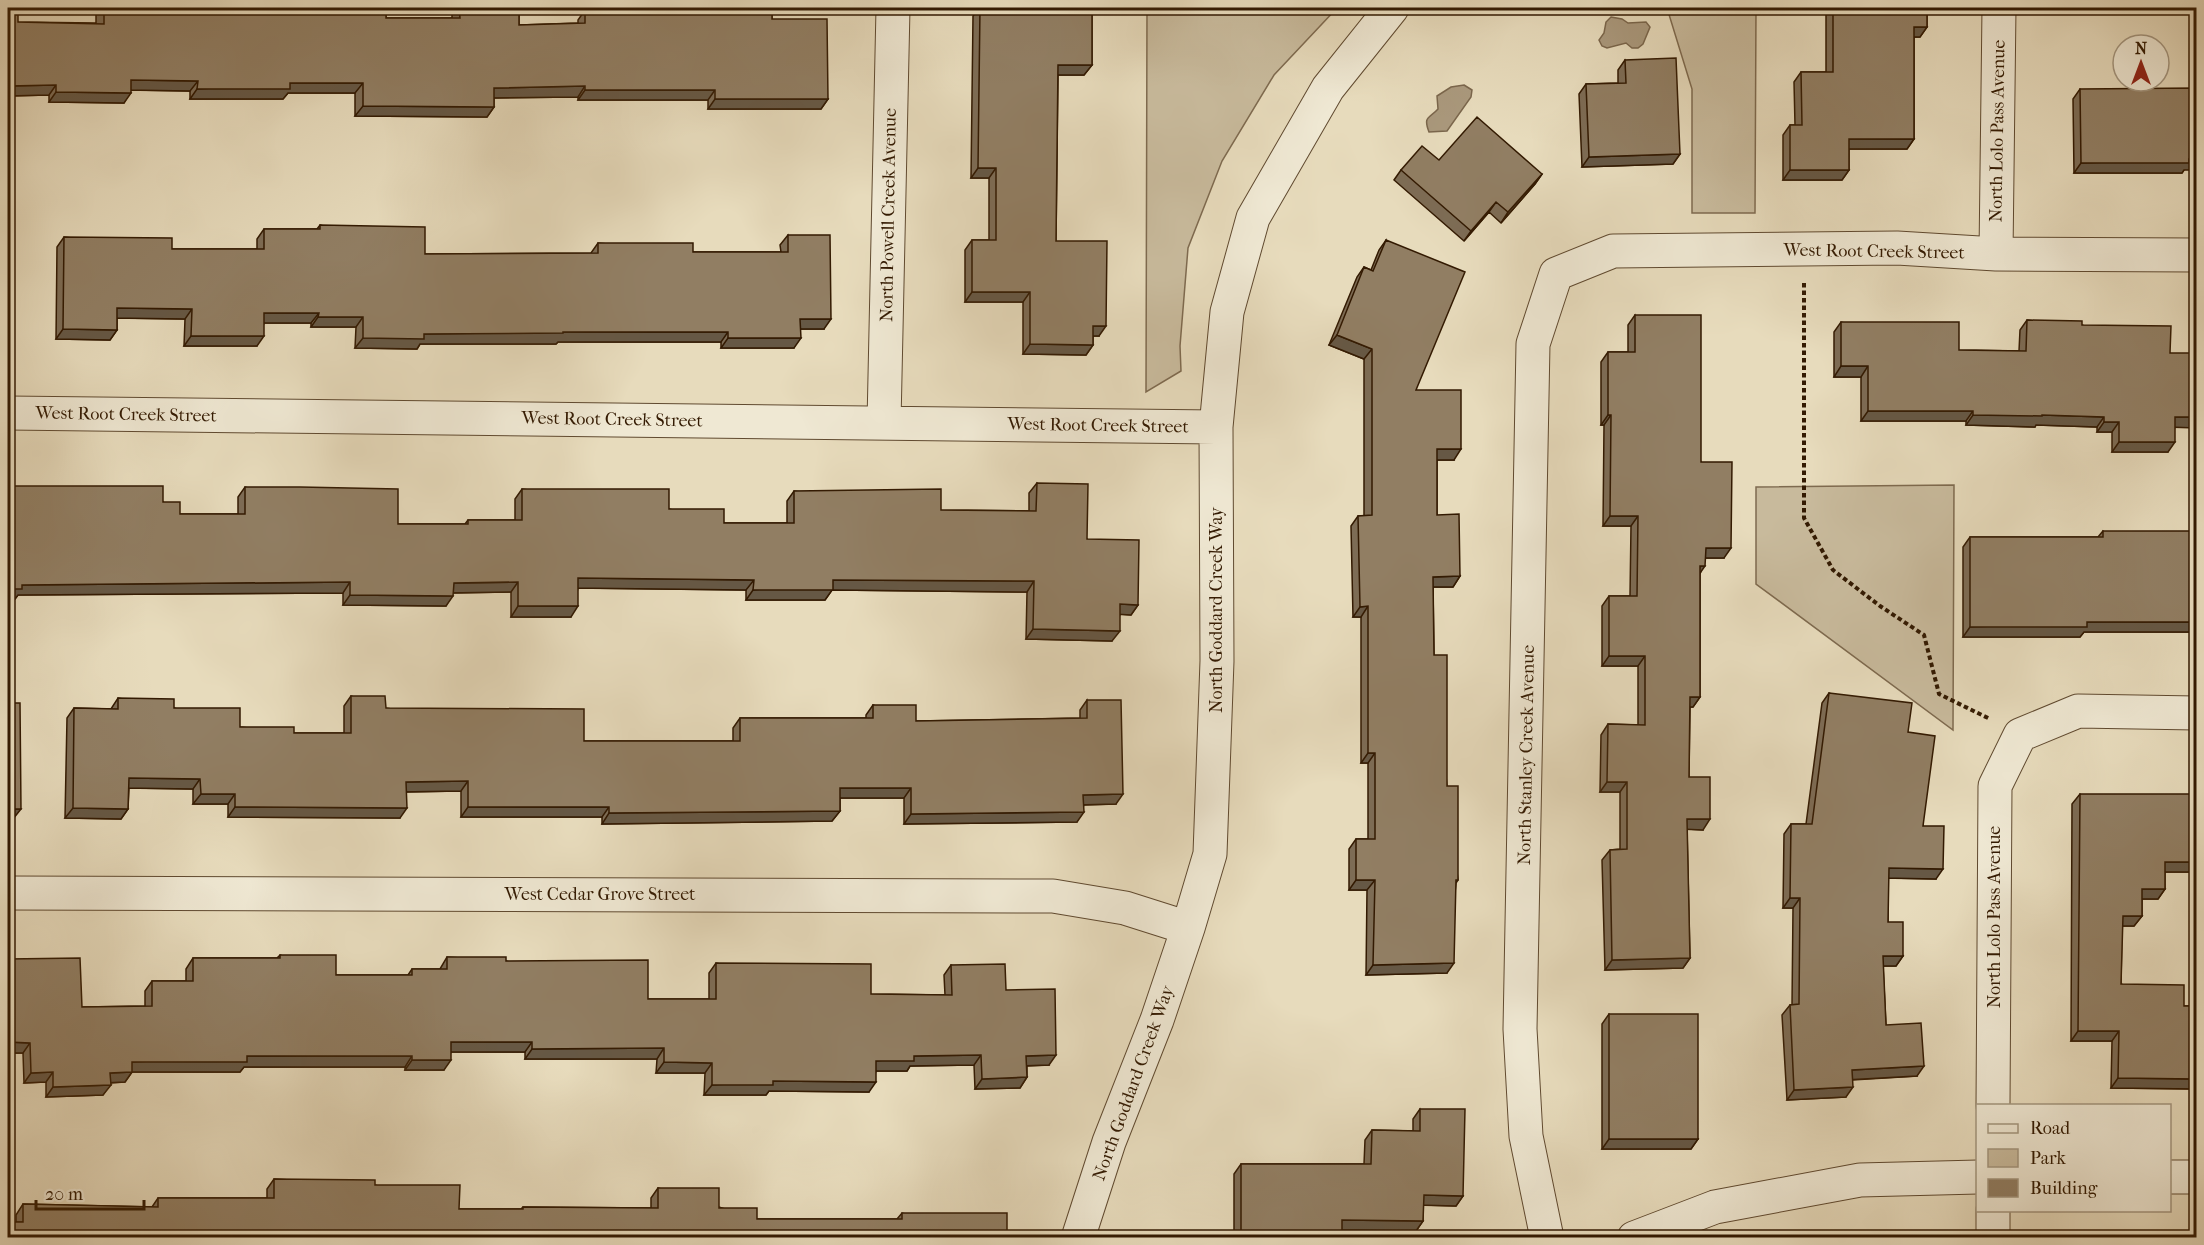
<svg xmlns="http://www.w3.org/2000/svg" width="2204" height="1245" viewBox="0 0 2204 1245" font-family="'IM FELL French Canon',serif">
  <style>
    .green { fill: #c8ba9c; stroke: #7e6a4f; stroke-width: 1.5 }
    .water { fill: #aa997d; stroke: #7a664c; stroke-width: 1.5 }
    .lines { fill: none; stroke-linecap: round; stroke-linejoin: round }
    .minor-casing { stroke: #604a30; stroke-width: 35 }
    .path { stroke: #331a02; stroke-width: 4; stroke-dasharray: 4.5 3; stroke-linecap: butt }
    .minor { stroke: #efe8d3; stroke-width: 33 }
    .wall { fill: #7d6c55; stroke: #331a02; stroke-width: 1.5 }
    .shaded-wall { fill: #665845; stroke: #331a02; stroke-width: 1.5 }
    .building { fill: #917e63; stroke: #331a02; stroke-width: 1.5 }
    .labels { text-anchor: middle; stroke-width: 4.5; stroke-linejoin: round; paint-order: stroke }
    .street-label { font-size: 18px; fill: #331a02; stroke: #efe8d3 }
  </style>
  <rect width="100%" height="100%" fill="#e7dbbc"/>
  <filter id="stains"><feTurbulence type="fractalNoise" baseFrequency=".00333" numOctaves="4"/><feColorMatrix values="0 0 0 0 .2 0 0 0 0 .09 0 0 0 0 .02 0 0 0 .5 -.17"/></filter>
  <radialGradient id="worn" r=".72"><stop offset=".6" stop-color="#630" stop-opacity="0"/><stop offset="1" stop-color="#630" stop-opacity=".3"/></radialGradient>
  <path class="green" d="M1147 8H1337L1274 75 1222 161 1188 248 1180 346 1181 371 1146 392Z
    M1667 8H1756L1755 213H1692V89Z
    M1954 485 1953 730 1756 584V487Z"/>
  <path class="water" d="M1611 17 1622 19 1628 23 1646 22 1650 27 1643 44 1638 48H1632L1626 43 1607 48 1602 46 1599 40 1604 33 1606 22Z
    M1464 85 1472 90 1471 97 1447 131 1429 132C1423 116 1429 119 1438 109L1437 96 1451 87Z"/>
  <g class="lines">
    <g class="minor-casing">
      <path id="minor" d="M1996 254 1999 8
        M8 413 1216 427
        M884 422 893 8
        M8 893 1053 896 1125 908 1188 928
        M1993 1106 1995 786 2020 735 2078 711 2196 713
        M2170 1177H2196
        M1078 1238 1109 1142 1157 1020 1188 928 1210 854 1217 661 1216 427 1227 312 1253 218 1328 88 1392 8
        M1547 1238 1526 1136 1520 1029 1533 344 1556 274 1613 251 1897 248 1996 254 2196 255
        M1634 1238 1715 1207 1860 1180 1978 1177
        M1993 1238V1210"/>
    </g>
    <path class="path" d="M1804 283V518L1833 570 1880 606 1924 635 1939 694 1990 719"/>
    <use href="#minor" class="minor"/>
  </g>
  <path class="wall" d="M8 8 18 22 96 23V8H159V9H220V8H386V18H452V8H519V25L578 23V20L585 10H628V8H772V19L828 99 821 109H708V100H578V97L494 98V107L487 117 355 116V93H288L283 99H190V91L131 90 124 103 49 102V95L8 96Z
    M979 8H1092V65L1084 75H1058L1056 241 1099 336H1093V345L1086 355 1023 354V302H965V250L972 240H989V178H971L973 16Z
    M1826 8H1927V27L1920 37H1914V139L1907 149H1849V170L1842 180H1783V135L1790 125H1795L1794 82 1801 72H1826Z
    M1625 60 1680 154 1673 164 1582 167 1579 94 1586 84 1618 83V70Z
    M2080 89 2184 170 2182 173H2074L2073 99Z
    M1439 160 1542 174 1535 184 1501 223 1489 212 1464 241 1394 180 1401 170Z
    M320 225 425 254 591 253 598 243 693 252H781L780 245 788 235 824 329H800L794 348H721V342H558L556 344H420L417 349 355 348 356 327H311V323H264L257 346H184L185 319 117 318V330L110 340 56 339 57 247 64 237 172 249H257V239L264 229H317Z
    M1386 240 1416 390 1454 460H1437V515L1460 576 1453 587H1433L1434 655 1447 786 1458 880 1456 883 1447 973 1366 975 1367 890H1349V849L1356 839H1368V763H1361V617H1353L1351 526 1358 516H1364V359L1329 345 1357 277 1364 267 1371 270 1379 250Z
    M1635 315 1701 462 1724 558H1705L1700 574V697L1693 707H1690L1689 777 1703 830 1687 829 1690 958 1683 968 1605 970 1602 860 1610 850 1620 849V792H1600L1601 735 1608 724 1638 725V666H1602V606L1609 596H1630L1631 526H1603L1604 425H1601V362L1608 352H1628V325Z
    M2027 320 2082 325 2170 353 2175 427 2168 452H2112V432H2097V427L2036 425 2035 427 1966 425V421H1861V377H1834V332L1841 322 1959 350 2019 351 2020 330Z
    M1037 483 1087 539 1138 605 1131 615 1120 614 1112 641 1026 639 1027 592 832 590 825 600H746V590L578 588 571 617H511V592L453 593 446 606 343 605V593L18 595 15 599H8L163 502 180 514H238V497L245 487 398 524H465L468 520H515V499L522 489 669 509 724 523H787V501L794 491 941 510 1029 511V493Z
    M2103 531 2196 632H2084L2080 637H1963V547L1970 537H2098Z
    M1829 693 1908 732 1923 826 1936 879 1888 878V922L1903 956 1896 966H1883L1886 1025 1917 1076 1852 1080 1846 1097 1787 1100 1782 1015 1790 1005H1792L1793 908H1783L1784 834 1791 824H1806L1822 703Z
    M351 696 386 708 584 741H733V728L740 718H866V715L873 705 916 721 1080 718V710L1087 700 1116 804 1084 805 1077 822 904 824V798H840V811L832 821 602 824V817H461V791L406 792 400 818 228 817V804H193V789L129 788 128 809 121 819 65 818 67 718 74 708 111 709 118 698 174 708 240 727 294 733H344V706Z
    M2080 794 2196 872H2165V889L2158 899H2142V916L2134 926H2122L2121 984 2184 1006H2196V1089L2111 1088 2112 1041H2071L2072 804Z
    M280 955 336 975H408L412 969H440L447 957 506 961 648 999H709V973L716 963 871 994 945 995 944 975 951 965 1006 990 1049 1065 1027 1066V1077L1020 1088 975 1089 974 1065 910 1066 907 1071H876L869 1092 769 1091 766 1095H704L705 1073H656L657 1059H525V1052H451L444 1070H405V1067H244L240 1072H132L125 1082 110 1083 103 1095 46 1097V1082L24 1083 23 1053H8V959L82 1007 145 1006V991L152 981H186V969L193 958H277Z
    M1609 1014 1698 1139 1691 1149H1602V1024Z
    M1420 1109 1463 1196 1456 1206 1423 1205V1221L1416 1231 1342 1230V1233L1339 1238H1234V1174L1241 1164H1364L1365 1140 1372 1130 1413 1131V1119Z
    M274 1179 375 1185 459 1209H521L523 1207 651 1208V1198L658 1188 757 1219H897L902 1213 1007 1238 16 1222V1215L23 1204 152 1207 158 1198H267V1189Z"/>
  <path class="shaded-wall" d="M1914 27H1927L1920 37H1907Z
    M1058 65H1092L1084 75H1051Z
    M131 80 198 81 190 91 124 90Z
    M290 83H363L355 93H288L283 99H190L197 89Z
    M56 85 49 95 8 96V86Z
    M585 86 578 97 487 98 494 88Z
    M585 90H715L708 100H578Z
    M56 92 131 93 124 103 49 102Z
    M715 99H828L821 109H708Z
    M363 106 494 107 487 117 355 116Z
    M1849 139H1914L1907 149H1842Z
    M1680 154 1673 164 1582 167 1589 157Z
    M2189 159 2196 160V170H2184L2182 173H2074L2081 163Z
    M978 168H996L989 178H971Z
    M1790 170H1849L1842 180H1783Z
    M1542 174 1535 184 1501 223 1508 212Z
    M1496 202 1489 212 1464 241 1471 231Z
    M972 292H1030L1023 302H965Z
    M117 308 192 309 185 319 110 318Z
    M264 313H319L311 323H257Z
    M318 317H363L356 327H311Z
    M800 319H831L824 329H793Z
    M1093 326H1106L1099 336H1086Z
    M63 329 117 330 110 340 56 339Z
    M563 332H728L721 342H558L556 344H420L417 349 355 348 363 338 424 334Z
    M1337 335 1372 349 1364 359 1329 345Z
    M191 336H264L257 346H184Z
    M728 338H801L794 348H721Z
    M1030 344 1093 345 1086 355 1023 354Z
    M1841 366H1868L1861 377H1834Z
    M1868 411H1973L1966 421H1861Z
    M1608 415H1611L1604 425H1601Z
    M1973 415H2042L2104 417 2097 427 2036 425 2035 427 1966 425Z
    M2175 417H2196V428L2168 427Z
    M2104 422H2119L2112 432H2097Z
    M2119 442H2175L2168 452H2112Z
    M1437 449H1461L1454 460H1430Z
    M1610 516H1638L1631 526H1603Z
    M1706 548H1731L1724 558H1699Z
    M1700 566H1705L1698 576Z
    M1460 576 1453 587H1426L1433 577Z
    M578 578 754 580 746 590 571 588Z
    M833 580 1034 581 1027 592 832 590 825 600H746L753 590Z
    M350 582 343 593 18 595 15 599H8V589L22 585Z
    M518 582 511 592 446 593 454 583Z
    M350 595 453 596 446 606 343 605Z
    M1120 604 1138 605 1131 615 1113 614Z
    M518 606H578L571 617H511Z
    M1368 606 1361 617H1353L1360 607Z
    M2087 622H2196V632H2084L2080 637H1963L1970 627Z
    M1033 629 1120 631 1112 641 1026 639Z
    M1609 656H1645L1638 666H1602Z
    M1690 697H1700L1693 707H1683Z
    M1368 753H1375L1368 763H1361Z
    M129 778 200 779 193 789 122 788Z
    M468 781 461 791 399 792 406 782Z
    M1607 782H1627L1620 792H1600Z
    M840 788H911L904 798H832Z
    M201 794H235L228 804H193Z
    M1123 794 1116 804 1076 805 1083 795Z
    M235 807 407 808 400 818 228 817Z
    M468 807H609L602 817H461Z
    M73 808 128 809 121 819 65 818Z
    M8 809H21L13 819H8Z
    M840 811 832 821 602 824 609 813Z
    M1084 812 1077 822 904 824 911 814Z
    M1687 819H1710L1703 830 1680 829Z
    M2165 862H2196V872H2158Z
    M1889 868 1943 869 1936 879 1882 878Z
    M1356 880H1375L1367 890H1349Z
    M2142 889H2165L2158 899H2134Z
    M1790 898H1800L1793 908H1783Z
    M2123 916H2142L2134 926H2116Z
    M1883 956H1903L1896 966H1876Z
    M1690 958 1683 968 1605 970 1612 960Z
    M1454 963 1447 973 1366 975 1373 965Z
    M2078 1031H2119L2112 1041H2071Z
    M8 1042 30 1043 23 1053H8Z
    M451 1042H532L525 1052H444Z
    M664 1048 657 1059H525L532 1049Z
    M981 1055 974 1065 910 1066 907 1071H869L876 1061 914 1056Z
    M1056 1055 1049 1065 1019 1066 1026 1056Z
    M247 1056H412L405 1067H244L240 1072H125L132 1062Z
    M412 1060H451L444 1070H405Z
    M664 1062 712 1063 705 1073H656Z
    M1924 1066 1917 1076 1845 1080 1852 1070Z
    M53 1072 46 1082 24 1083 31 1073Z
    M132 1072 125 1082 103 1083 110 1073Z
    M1027 1077 1020 1088 975 1089 982 1079Z
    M2118 1078 2196 1079V1089L2111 1088Z
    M773 1081 876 1082 869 1092 769 1091 766 1095H704L712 1085Z
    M111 1085 103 1095 46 1097 53 1087Z
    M1853 1087 1846 1097 1787 1100 1794 1090Z
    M1609 1139H1698L1691 1149H1602Z
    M1424 1195 1463 1196 1456 1206 1416 1205Z
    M1342 1220 1423 1221 1416 1231 1335 1230Z
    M1241 1233H1342L1339 1238H1238Z"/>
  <path class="building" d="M8 8H18V22L104 24V8H159V9L386 8V18H460L459 8H519V25L585 23V10H635V8H772V19H827L828 99H715V90H585V86L494 88V107L363 106V83H290V89H197L198 81 131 80V93L56 92V85L8 86Z
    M980 8H1092V65H1058L1056 241H1107L1106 326H1093V345L1030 344V292H972V240H996V168H978Z
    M1833 8H1927V27H1914V139H1849V170H1790V125H1802L1801 72H1833Z
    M1676 58 1680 154 1589 157 1586 84 1626 83 1625 60Z
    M2196 88V160L2189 159V163H2081L2080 89Z
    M1477 117 1542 174 1508 212 1496 202 1471 231 1401 170 1422 146 1439 160Z
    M320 225 425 227V254L598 253V243H693V252H788V235H830L831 319H800L801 338H728V332H563V333L424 334V339L363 338V317H318L319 313H264V336H191L192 309 117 308V330L63 329 64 237 172 238V249H264V229H320Z
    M1386 240 1465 272 1416 390H1461V449H1437V515L1459 514 1460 576 1433 577 1434 655H1447V786H1458V880H1456L1454 963 1373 965 1375 880H1356V839H1375V753H1368V606L1360 607 1358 516 1372 515V349L1337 335 1364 267 1373 271Z
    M1635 315H1701V462H1732L1731 548H1706L1705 566H1700V697H1690L1689 777H1710V819H1687L1690 958 1612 960 1610 850 1627 849V782H1607L1608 724 1645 725V656H1609V596H1637L1638 516H1610L1611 415H1608V352H1635Z
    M2027 320 2082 321V325L2171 326 2170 353H2196V417H2175V442H2119V422H2104V417L2042 415V416L1973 415V411H1868V366H1841V322H1959V350L2026 351Z
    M1037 483 1088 484 1087 539 1139 540 1138 605 1120 604V631L1033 629 1034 581 833 580V590H753L754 580 578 578V606H518V582L454 583 453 596 350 595V582L22 585V589H8V486H163V502H180V514H245V487H300L398 489V524H468V520H522V489H669V509H724V523H794V491L941 489V510L1036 511Z
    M2103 531H2196V622H2087V627H1970V537H2103Z
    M1829 693 1912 703 1908 732 1935 736 1923 826H1944L1943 869 1889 868 1888 922H1903V956H1883L1886 1025 1921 1023 1924 1066 1852 1070 1853 1087 1794 1090 1790 1005 1799 1004 1800 898H1790L1791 824H1812Z
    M351 696H385L386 708 584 709V741H740V718H873V705H916V721L1087 718V700H1121L1123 794 1083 795 1084 812 911 814V788H840V811L609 813V807H468V781L406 782 407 808 235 807V794H201L200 779 129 778 128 809 73 808 74 708 118 709V698L174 699V708H240V727H294V733H351Z
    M8 703H20L21 809H8Z
    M2080 794H2196V862H2165V889H2142V916H2123L2121 984 2184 985V1006H2196V1079L2118 1078 2119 1031H2078Z
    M280 955H336V975H412V969H447V957H506V961L648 960V999H716V963L871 964V994L952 995 951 965 1005 964 1006 990 1055 989 1056 1055 1026 1056 1027 1077 982 1079 981 1055 914 1056V1061H876V1082L773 1081V1085H712V1063L664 1062V1048L532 1049V1042H451V1060H412V1056H247V1062H132V1072L110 1073 111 1085 53 1087V1072L31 1073 30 1043 8 1042V959L80 958 82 1007 152 1006V981H193V958H280Z
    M1609 1014H1698V1139H1609Z
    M1420 1109H1465L1463 1196 1424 1195 1423 1221 1342 1220V1233H1241V1164H1371L1372 1130 1420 1131Z
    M274 1179 375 1180V1185H460L459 1209H523V1207L658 1208V1188H719V1208H757V1219H902V1213H1007V1238H8V1222H23V1204L158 1207V1198H274Z"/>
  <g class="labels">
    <g class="street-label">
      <text transform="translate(1997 131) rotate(-89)" y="6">North Lolo Pass Avenue</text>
      <text transform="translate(888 215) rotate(-89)" y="6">North Powell Creek Avenue</text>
      <text transform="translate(1874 251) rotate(1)" y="6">West Root Creek Street</text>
      <text transform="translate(126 414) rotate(1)" y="6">West Root Creek Street</text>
      <text transform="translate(612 419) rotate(1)" y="6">West Root Creek Street</text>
      <text transform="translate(1098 425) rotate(1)" y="6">West Root Creek Street</text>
      <text transform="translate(1216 610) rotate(-90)" y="6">North Goddard Creek Way</text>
      <text transform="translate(1526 755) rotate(-89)" y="6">North Stanley Creek Avenue</text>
      <text x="600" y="900">West Cedar Grove Street</text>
      <text transform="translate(1994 917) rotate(-90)" y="6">North Lolo Pass Avenue</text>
      <text transform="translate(1133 1083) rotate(-70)" y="6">North Goddard Creek Way</text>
    </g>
  </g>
  <rect width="2204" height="1245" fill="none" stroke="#e7dbbc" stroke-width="30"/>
  <rect x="9" y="9" width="2186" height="1227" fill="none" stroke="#331a02" stroke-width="3"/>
  <rect x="15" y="15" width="2174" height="1215" fill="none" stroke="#331a02" stroke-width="1.5"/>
  <rect x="1976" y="1104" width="195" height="108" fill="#efe8d3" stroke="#a4967f" stroke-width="1.5"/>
  <rect x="1988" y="1124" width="30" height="9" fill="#efe8d3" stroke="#a4967f" stroke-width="1.5"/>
  <text x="2030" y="1134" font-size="18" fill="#331a02">Road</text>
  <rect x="1988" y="1149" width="30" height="18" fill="#c8ba9c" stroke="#a4967f" stroke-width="1.5"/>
  <text x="2030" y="1164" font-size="18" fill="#331a02">Park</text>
  <rect x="1988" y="1179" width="30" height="18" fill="#917e63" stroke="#a4967f" stroke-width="1.5"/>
  <text x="2030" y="1194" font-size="18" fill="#331a02">Building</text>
  <g transform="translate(2141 63)"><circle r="28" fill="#efe8d3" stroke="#a4967f" stroke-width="1.5"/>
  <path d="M0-4.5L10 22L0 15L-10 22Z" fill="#8f2418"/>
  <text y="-9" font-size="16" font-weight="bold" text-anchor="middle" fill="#331a02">N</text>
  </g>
  <path d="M36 1200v9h108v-9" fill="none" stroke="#331a02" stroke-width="3"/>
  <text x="45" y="1200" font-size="18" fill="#331a02" stroke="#efe8d3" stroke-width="4.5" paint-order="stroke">20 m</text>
  <rect width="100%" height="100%" filter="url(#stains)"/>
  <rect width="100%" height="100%" fill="url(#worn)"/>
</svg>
